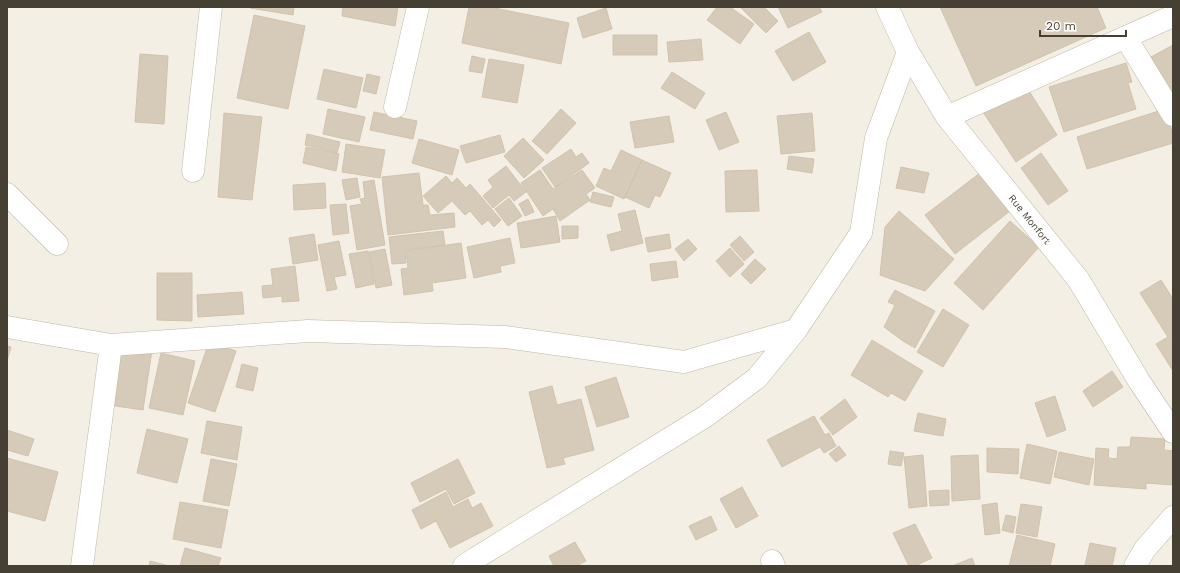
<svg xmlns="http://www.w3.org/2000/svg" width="1180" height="573" viewBox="0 0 1180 573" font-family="'Work Sans',sans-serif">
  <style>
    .building { fill: #d6cbb9; stroke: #d1c3ac }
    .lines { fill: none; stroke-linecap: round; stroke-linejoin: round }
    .minor-casing { stroke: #c0b7a6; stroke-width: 23 }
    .minor { stroke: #fff; stroke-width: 22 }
    .labels { text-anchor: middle; stroke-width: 4; stroke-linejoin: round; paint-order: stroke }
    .street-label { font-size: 10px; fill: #463f34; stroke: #fff }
  </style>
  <rect width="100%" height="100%" fill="#f4efe4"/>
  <path class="building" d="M250 7H294L293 15 250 8Z
    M343 7H398L395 26 342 16Z
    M469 7H489L569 23 561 64 462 43Z
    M717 7H730L754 24 740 44 707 20Z
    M740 7H764L778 21 766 33Z
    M778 7H819L822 12 788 28Z
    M940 7H1097L1106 28 976 86Z
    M606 8 612 29 583 38 577 18Z
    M254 15 305 26 288 109 237 98Z
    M809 32 826 62 793 81 775 51Z
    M613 35H657V55H613Z
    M701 39 703 60 669 62 667 42Z
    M1173 45V89L1170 91 1151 57Z
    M140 54 168 56 164 124 135 122Z
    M472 56 485 59 482 73 469 71Z
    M489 59 524 65 517 103 482 97Z
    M1126 63 1132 82 1128 83 1136 109 1064 132 1049 87Z
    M324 69 363 78 356 108 317 99Z
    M672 72 705 93 695 109 661 88Z
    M367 74 380 77 376 94 363 91Z
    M1029 91 1057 135 1016 162 981 109Z
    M328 109 365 117 359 142 323 134Z
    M561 109 576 123 547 154 532 141Z
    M1165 109 1173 135V143L1087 169 1077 137Z
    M374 112 417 121 413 139 370 130Z
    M726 112 739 142 719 150 706 120Z
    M224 113 262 117 252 200 218 197Z
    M812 113 815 151 781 154 777 116Z
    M669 116 674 142 635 148 630 122Z
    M307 134 340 142 337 153 305 145Z
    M500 135 505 152 466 163 460 146Z
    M523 138 544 160 524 178 504 156Z
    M419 139 459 150 452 175 412 163Z
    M346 144 385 150 380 178 342 172Z
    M306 147 339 154 336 171 303 163Z
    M571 149 576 157 582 153 589 163 555 187 542 168Z
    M621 150 642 160 624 199 596 186 604 168 611 171Z
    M1041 153 1068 191 1048 205 1021 168Z
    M789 156 814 159 812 173 787 169Z
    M642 160 671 173 660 197 655 195 649 208 625 197Z
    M506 166 526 192 514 201 509 195 493 208 483 196 493 187 488 180Z
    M901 167 929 173 924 193 896 188Z
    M540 170 553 189 582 170 595 188 586 194 590 200 560 221 553 209 543 216 521 183Z
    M757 170 759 211 726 212 725 171Z
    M419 173 423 205H428L430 215 454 213 455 227 388 235 382 177Z
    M980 173 1010 211 955 254 925 215Z
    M446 176 452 183 457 178 466 188 470 184 501 220 494 227 488 220 482 225 470 211 465 215 452 201 438 213 423 196Z
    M357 178 360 197 346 200 342 180Z
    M374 180 385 245 357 250 350 206 362 204 360 199 365 198 363 182Z
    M325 183 326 208 294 210 293 185Z
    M593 192 614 197 611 207 590 202Z
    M509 198 522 216 508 226 495 209Z
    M528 199 534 212 525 216 519 204Z
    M346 204 349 233 333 235 330 205Z
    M635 210 643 243 611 251 607 235 622 231 618 214Z
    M899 211 954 259 925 291 880 275 885 227Z
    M556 216 560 242 521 248 517 223Z
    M1010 221 1039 247 983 310 954 283Z
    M562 226H578V238L562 239Z
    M443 231 445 245 405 250 406 263 392 264 389 237Z
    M314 234 318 260 293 264 289 238Z
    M669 234 671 248 648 252 645 238Z
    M740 236 754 252 744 261 730 245Z
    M510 238 515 263 500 266 501 272 474 278 467 247Z
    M688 239 697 249 684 261 675 249Z
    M339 241 346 275 334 277 337 289 327 291 318 245Z
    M461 243 466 278 432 283 433 291 404 295 401 269 408 268 406 251Z
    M730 248 744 264 730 277 716 261Z
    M385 249 392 285 376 288 369 252Z
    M368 251 374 284 356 288 349 254Z
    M755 259 766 269 751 284 741 274Z
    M676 261 678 277 652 281 650 264Z
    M295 266 299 301 282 302V296L263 298 262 286 273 285 271 269Z
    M157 273H192V321L157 320Z
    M1161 280 1173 299V371L1156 344 1168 337 1140 293Z
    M895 290 935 311 915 348 903 341 884 327 895 305 888 302Z
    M242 292 244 314 198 317 197 295Z
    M943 309 969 325 943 367 917 352Z
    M872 340 923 371 905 401 891 393 888 397 851 375Z
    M209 342 236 351 215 412 188 403Z
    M118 345 152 350 143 410 109 405Z
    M7 346 11 347 7 361Z
    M161 353 195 361 183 415 149 408Z
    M242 364 258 368 253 391 236 387Z
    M1112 371 1123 387 1093 407 1083 391Z
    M616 377 629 417 597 427 585 387Z
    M552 386 557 405 581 399 594 450 563 458 565 464 547 468 529 392Z
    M1055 396 1066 430 1047 437 1035 403Z
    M845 399 857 417 833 435 820 418Z
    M918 413 946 419 943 436 914 431Z
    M814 416 825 435 829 433 836 446 824 453 820 447 782 467 767 440Z
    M207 421 242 427 237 460 201 453Z
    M147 429 188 439 177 483 137 473Z
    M7 430 34 439 28 456 7 450Z
    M1131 437 1165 439 1164 450 1173 451V485L1146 483V489L1094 485 1096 448 1109 449 1108 458 1117 459 1118 447H1130Z
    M1027 444 1057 451 1050 484 1020 478Z
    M839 446 846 455 836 462 829 454Z
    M987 448 1019 449 1018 474 987 472Z
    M890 451 904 453 901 466 888 464Z
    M1059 452 1094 459 1089 485 1054 477Z
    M923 455 927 506 909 508 904 457Z
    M978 455 980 499 952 501 951 456Z
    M7 458 58 472 45 521 7 511Z
    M211 459 237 464 229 506 203 501Z
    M458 459 475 493 454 504 446 489 420 502 411 483Z
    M742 487 758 516 736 528 720 499Z
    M949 490V505L930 506 929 491Z
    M446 492 453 507 468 499 472 508 481 503 493 526 450 548 436 521 421 529 412 510Z
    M180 502 228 510 221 548 173 539Z
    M997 503 1000 533 985 535 982 505Z
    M1021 504 1042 507 1037 537 1016 533Z
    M1006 515 1016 517 1013 533 1002 530Z
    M711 516 717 530 696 540 689 526Z
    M915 524 932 558 915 566H909L893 533Z
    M1017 535 1055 544 1050 566H1009Z
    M575 542 586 561 576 566H554L549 556Z
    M1090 543 1116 548 1112 566 1085 565Z
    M185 548 221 558 218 566H180Z
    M972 558 975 566H952Z
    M150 561 169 566H149Z"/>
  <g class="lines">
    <g class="minor-casing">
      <path id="minor" d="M887 7 908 52 947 117 1078 279 1139 381 1173 432
        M1126 38 1173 115
        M395 107 418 7
        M947 117 1173 16
        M193 171 211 7
        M7 194 57 244
        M7 327 111 345 308 331 505 337 684 362 796 330 861 233 876 138 908 52
        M772 561 774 566
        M82 566 111 345
        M464 566 476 558 706 416 757 378 796 330
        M1135 566 1145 549 1173 517"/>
    </g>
    <use href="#minor" class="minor"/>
  </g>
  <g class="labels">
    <g class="street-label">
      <text transform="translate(1030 219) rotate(51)" y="4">Rue Monfort</text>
    </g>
  </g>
  <rect width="1180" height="573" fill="none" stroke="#463f34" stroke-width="16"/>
  <path d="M1040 30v6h86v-6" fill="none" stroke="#463f34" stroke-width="2"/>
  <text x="1046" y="30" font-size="12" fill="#463f34" stroke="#ffffff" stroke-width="3" paint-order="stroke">20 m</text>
</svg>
